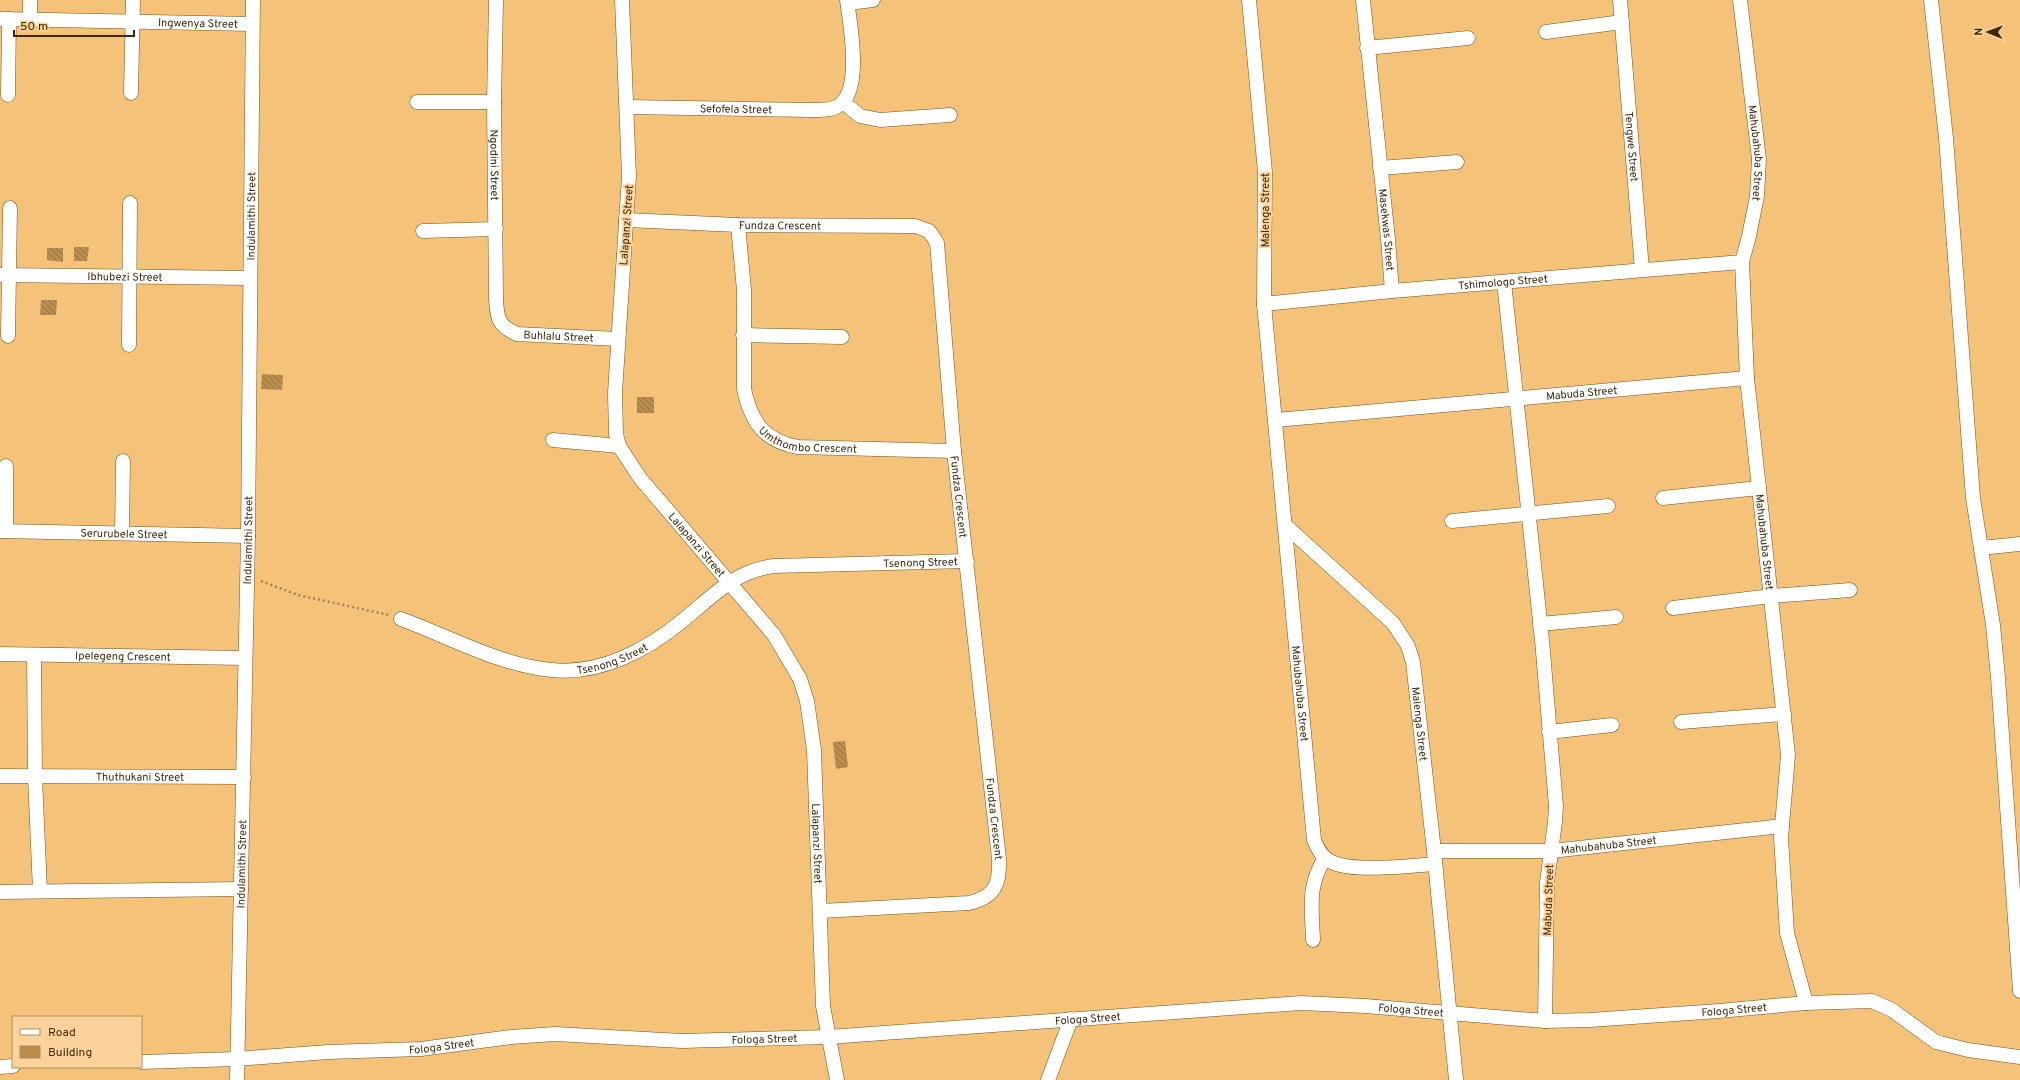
<svg xmlns="http://www.w3.org/2000/svg" width="2020" height="1080" viewBox="0 0 2020 1080" font-family="Overpass,sans-serif">
  <style>
    .building { fill: url(#building-back-hatch) }
    .lines { fill: none; stroke-linecap: round; stroke-linejoin: round }
    .street-casing { stroke: #745117; stroke-width: 15 }
    .path { stroke: #a8824b; stroke-width: 2.5; stroke-dasharray: 2 3; stroke-linecap: butt }
    .street { stroke: #fff; stroke-width: 14 }
    .labels { text-anchor: middle; stroke-width: 4; stroke-linejoin: round; paint-order: stroke }
    .street-label { font-size: 11px; fill: #3f2b0c; stroke: #fbd299 }
  </style>
  <defs>
    <pattern id="building-back-hatch" width="6" height="6" patternUnits="userSpaceOnUse"><rect width="6" height="6" fill="#b88d4e"/><path d="M-1 5l2 2M0 0l6 6M5-1l2 2" fill="none" stroke="#97733f"/></pattern>
  </defs>
  <rect width="100%" height="100%" fill="#f5c27a"/>
  <path class="building" d="M74 247H89L87 261H74Z
    M47 248H63V262L47 260Z
    M41 300H57L56 315H40Z
    M262 374 283 375 282 390 261 389Z
    M637 397H654V413H637Z
    M845 741 848 767 836 769 833 742Z"/>
  <g class="lines">
    <g class="street-casing">
      <g id="street">
        <path d="M30 0V19"/>
        <path id="s1" d="M496 0 494 102 496 299C497 318 498 326 517 334L618 339"/>
        <path id="s2" d="M622 0 629 176 615 393 616 434 619 446 640 478 774 635 800 679 807 701 814 750 823 1006 837 1080"/>
        <path id="s3" d="M1249 0 1265 172 1264 304 1314 840C1318 850 1323 859 1334 863 1355 872 1411 866 1435 864"/>
        <path id="s4" d="M1363 0 1388 239 1392 291"/>
        <path id="s5" d="M1620 0 1642 270"/>
        <path id="s6" d="M1740 0 1759 159 1757 196 1749 236 1742 262 1747 378 1788 755 1781 838 1787 933 1806 1003"/>
        <path d="M1931 0 1946 138 1973 498 1993 625 1998 678 2020 991"/>
        <path d="M848 3 873 0"/>
        <path id="s7" d="M0 19 252 24"/>
        <path d="M1546 32 1622 22"/>
        <path d="M1367 48 1468 38"/>
        <path d="M131 93 133 0"/>
        <path d="M8 95 9 19"/>
        <path d="M417 102H494"/>
        <path d="M843 102 860 116 880 120 950 115"/>
        <path id="s8" d="M627 107 812 110C821 110 830 111 838 106 863 92 850 24 847 0"/>
        <path d="M1380 168 1457 162"/>
        <path id="s9" d="M626 220 738 225 915 226 929 231 937 243 954 451 999 859C1000 884 995 897 969 903L821 911"/>
        <path id="s10" d="M738 225 744 290V389C751 422 764 441 798 447L954 451"/>
        <path d="M423 231 496 229"/>
        <path id="s11" d="M0 275 250 278"/>
        <path d="M1504 282 1542 640 1556 806 1555 822 1547 882 1545 1021"/>
        <path id="s12" d="M1264 304 1392 291 1742 262"/>
        <path d="M743 335 842 337"/>
        <path d="M8 336 10 208"/>
        <path d="M129 345 130 203"/>
        <path id="s13" d="M1276 420 1747 378"/>
        <path d="M553 440 619 446"/>
        <path d="M1663 498 1759 488"/>
        <path d="M1452 521 1608 506"/>
        <path id="s14" d="M1286 526 1393 623 1408 646 1413 662 1434 851 1456 1080"/>
        <path id="s15" d="M0 531 248 536"/>
        <path d="M6 531V466"/>
        <path d="M122 533 123 461"/>
        <path d="M1981 548 2020 544"/>
        <path d="M1673 608 1771 596 1850 590"/>
        <path id="s16" d="M401 619C450 637 499 665 552 670 600 675 647 650 682 621 712 597 734 571 774 566L967 561"/>
        <path d="M1540 624 1616 617"/>
        <path id="s17" d="M0 654 245 658"/>
        <path d="M34 655 35 777 40 891"/>
        <path d="M1681 722 1784 714"/>
        <path d="M1549 732 1612 725"/>
        <path id="s18" d="M0 776 244 777"/>
        <path id="s19" d="M1434 851H1551L1782 826"/>
        <path d="M0 892 241 889"/>
        <path d="M1313 940C1312 908 1307 886 1325 858"/>
        <path id="s20" d="M141 1062 236 1059 328 1052 421 1049 511 1037 555 1034 682 1041 828 1037 1301 1003 1365 1006 1545 1021 1590 1020 1719 1011 1806 1003 1872 1001 1892 1010 1936 1042 1968 1050 2020 1057"/>
        <path d="M0 1067 13 1066"/>
        <path id="s21" d="M237 1080 248 536 253 0"/>
        <path d="M1048 1080 1071 1019"/>
      </g>
    </g>
    <path class="path" d="M261 581 298 595 389 615"/>
    <use href="#street" class="street"/>
  </g>
  <g class="labels">
    <g class="street-label">
      <text dy="4" stroke="none"><textPath href="#s7" startOffset="198">Ingwenya Street</textPath></text>
      <text dy="4" stroke="none"><textPath href="#s8" startOffset="109">Sefofela Street</textPath></text>
      <text dy="4" stroke="none"><textPath href="#s5" startOffset="147">Tengwe Street</textPath></text>
      <text dy="4" stroke="none"><textPath href="#s6" startOffset="154">Mahubahuba Street</textPath></text>
      <text dy="4" stroke="none"><textPath href="#s1" startOffset="165">Ngodini Street</textPath></text>
      <text transform="translate(1265 210) rotate(-90)" y="4">Malenga Street</text>
      <text dy="4" stroke="none"><textPath href="#s21" startOffset="864">Indulamithi Street</textPath></text>
      <text transform="translate(626 225) rotate(-86)" y="4">Lalapanzi Street</text>
      <text dy="4" stroke="none"><textPath href="#s9" startOffset="154">Fundza Crescent</textPath></text>
      <text dy="4" stroke="none"><textPath href="#s4" startOffset="231">Masekwas Street</textPath></text>
      <text dy="4" stroke="none"><textPath href="#s11" startOffset="125">Ibhubezi Street</textPath></text>
      <text dy="4" stroke="none"><textPath href="#s12" startOffset="240">Tshimologo Street</textPath></text>
      <text dy="4" stroke="none"><textPath href="#s1" startOffset="385">Buhlalu Street</textPath></text>
      <text dy="4" stroke="none"><textPath href="#s13" startOffset="307">Mabuda Street</textPath></text>
      <text dy="4" stroke="none"><textPath href="#s10" startOffset="258">Umthombo Crescent</textPath></text>
      <text dy="4" stroke="none"><textPath href="#s9" startOffset="573">Fundza Crescent</textPath></text>
      <text dy="4" stroke="none"><textPath href="#s15" startOffset="124">Serurubele Street</textPath></text>
      <text dy="4" stroke="none"><textPath href="#s21" startOffset="540">Indulamithi Street</textPath></text>
      <text dy="4" stroke="none"><textPath href="#s6" startOffset="546">Mahubahuba Street</textPath></text>
      <text dy="4" stroke="none"><textPath href="#s2" startOffset="573">Lalapanzi Street</textPath></text>
      <text dy="4" stroke="none"><textPath href="#s16" startOffset="558">Tsenong Street</textPath></text>
      <text dy="4" stroke="none"><textPath href="#s17" startOffset="123">Ipelegeng Crescent</textPath></text>
      <text dy="4" stroke="none"><textPath href="#s16" startOffset="222">Tsenong Street</textPath></text>
      <text dy="4" stroke="none"><textPath href="#s3" startOffset="696">Mahubahuba Street</textPath></text>
      <text dy="4" stroke="none"><textPath href="#s14" startOffset="251">Malenga Street</textPath></text>
      <text dy="4" stroke="none"><textPath href="#s18" startOffset="140">Thuthukani Street</textPath></text>
      <text dy="4" stroke="none"><textPath href="#s9" startOffset="897">Fundza Crescent</textPath></text>
      <text dy="4" stroke="none"><textPath href="#s2" startOffset="909">Lalapanzi Street</textPath></text>
      <text dy="4" stroke="none"><textPath href="#s19" startOffset="175">Mahubahuba Street</textPath></text>
      <text dy="4" stroke="none"><textPath href="#s21" startOffset="216">Indulamithi Street</textPath></text>
      <text transform="translate(1548 900) rotate(-88)" y="4">Mabuda Street</text>
      <text dy="4" stroke="none"><textPath href="#s20" startOffset="1597">Fologa Street</textPath></text>
      <text dy="4" stroke="none"><textPath href="#s20" startOffset="1273">Fologa Street</textPath></text>
      <text dy="4" stroke="none"><textPath href="#s20" startOffset="949">Fologa Street</textPath></text>
      <text dy="4" stroke="none"><textPath href="#s20" startOffset="625">Fologa Street</textPath></text>
      <text dy="4" stroke="none"><textPath href="#s20" startOffset="301">Fologa Street</textPath></text>
    </g>
  </g>
  <rect x="12" y="1016" width="130" height="52" fill="#fbd299" stroke="#b08f61"/>
  <rect x="20" y="1029" width="20" height="6" fill="#ffffff" stroke="#b08f61"/>
  <text x="48" y="1036" font-size="12" fill="#3f2b0c">Road</text>
  <rect x="20" y="1046" width="20" height="12" fill="#b88d4e" stroke="#b08f61"/>
  <text x="48" y="1056" font-size="12" fill="#3f2b0c">Building</text>
  <g transform="translate(1988 32) rotate(271)" stroke="#fbd299" stroke-width="3" paint-order="stroke">
  <path d="M0-3L7 15L0 10L-7 15Z" fill="#3f2b0c"/>
  <text y="-6" font-size="11" font-weight="bold" text-anchor="middle" fill="#3f2b0c">N</text>
  </g>
  <path d="M14 30v6h120v-6" fill="none" stroke="#3f2b0c" stroke-width="2"/>
  <text x="20" y="30" font-size="12" fill="#3f2b0c" stroke="#fbd299" stroke-width="3" paint-order="stroke">50 m</text>
</svg>
